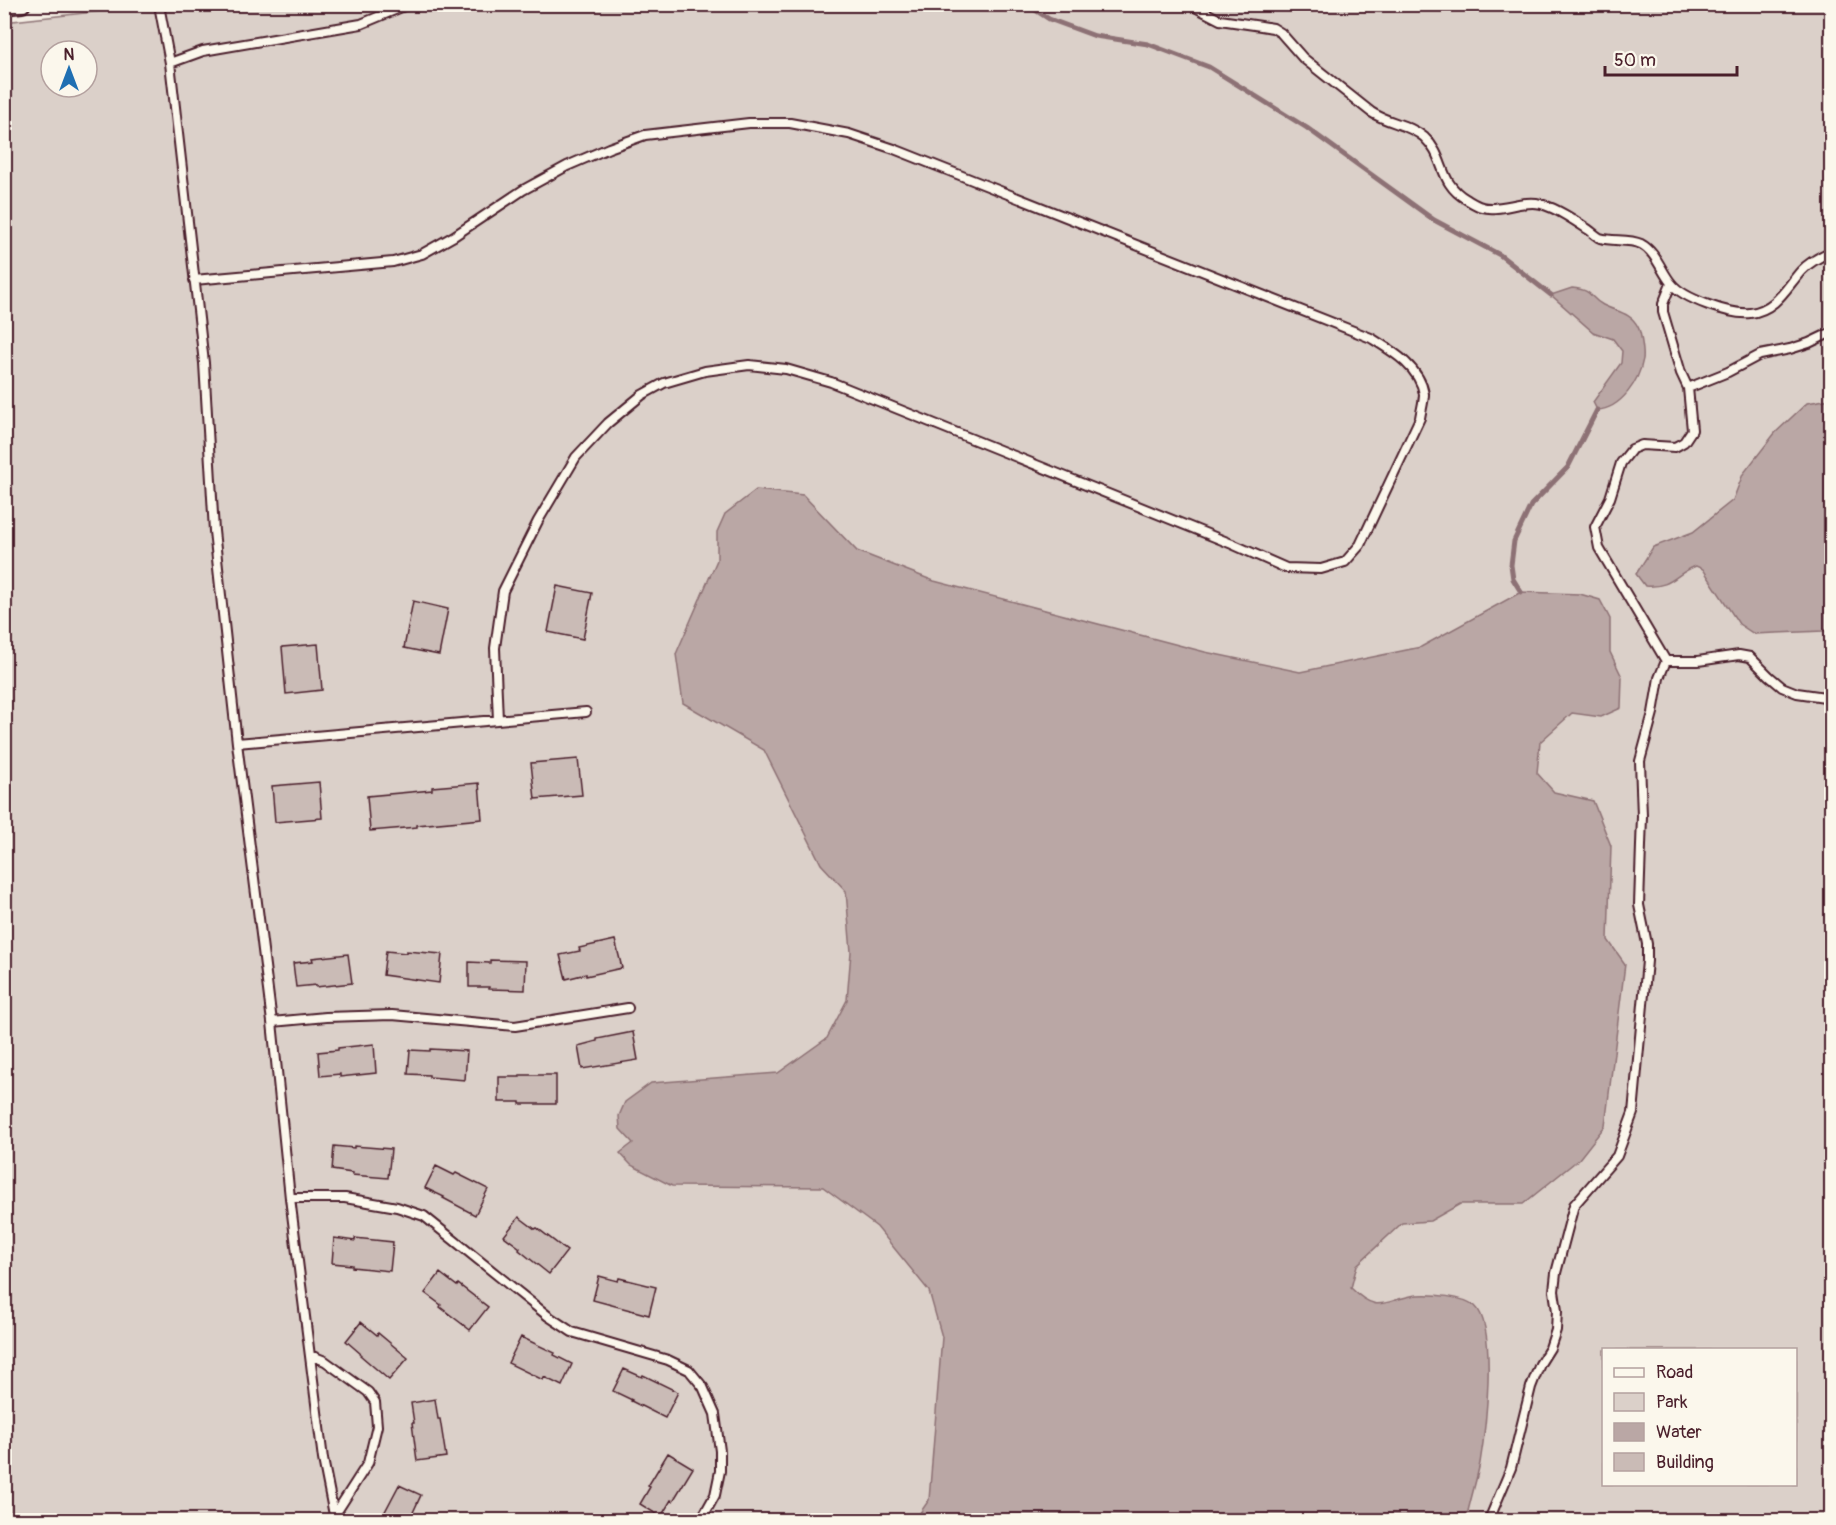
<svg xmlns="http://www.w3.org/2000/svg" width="1836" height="1525" viewBox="0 0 1836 1525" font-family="Pangolin,sans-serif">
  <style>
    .green { fill: #dbd0c9; stroke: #92787a; stroke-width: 1.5; fill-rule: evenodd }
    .water { fill: #baa7a5; stroke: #8d7174; stroke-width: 1.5 }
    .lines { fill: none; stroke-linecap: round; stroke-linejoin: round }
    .stream { stroke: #8d7174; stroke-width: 5 }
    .building { fill: #cabbb6; stroke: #4a1f2b; stroke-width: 1.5 }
    .lane-casing { stroke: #4a1f2b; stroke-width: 12 }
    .street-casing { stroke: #4a1f2b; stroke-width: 20 }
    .lane { stroke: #fbf7ec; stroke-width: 8 }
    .street { stroke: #fbf7ec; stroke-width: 15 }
  </style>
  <rect width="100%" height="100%" fill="#f4eee4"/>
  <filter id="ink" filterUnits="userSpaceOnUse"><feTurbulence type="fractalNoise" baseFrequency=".0167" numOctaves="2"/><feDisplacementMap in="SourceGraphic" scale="12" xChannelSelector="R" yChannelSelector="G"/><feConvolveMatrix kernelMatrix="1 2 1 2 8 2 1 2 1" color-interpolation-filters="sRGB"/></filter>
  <g filter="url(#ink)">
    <path class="green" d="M165 4 1831 5V1520H5L4 22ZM51 51H87V87H51ZM1604 1350H1796V1484H1604Z"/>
    <path class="water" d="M1572 288C1594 290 1588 297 1603 305 1616 312 1631 312 1638 327 1641 332 1644 353 1643 359 1639 381 1621 409 1597 410L1593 402 1621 363 1622 351 1613 339 1593 332 1551 295Z
      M1831 399V627L1823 631 1754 634 1739 624 1703 569 1696 566C1674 574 1673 588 1645 586L1636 574 1653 547 1693 532 1733 500 1743 474 1775 433 1807 403Z
      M756 490 803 495 857 551 934 581 1205 652 1300 672 1421 647 1521 592 1580 594 1600 600 1610 619V652L1622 677 1621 708 1601 717 1572 713 1540 742 1537 773 1554 792 1593 801 1611 846 1608 940 1625 964 1605 1126 1579 1159 1523 1204H1460L1430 1221 1402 1223 1357 1265 1351 1288C1379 1316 1385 1299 1417 1295 1432 1294 1463 1296 1475 1306 1498 1327 1485 1433 1480 1463 1476 1482 1470 1501 1466 1520H915L929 1500 942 1337 929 1291 877 1227 823 1187 672 1186 631 1165 620 1153 633 1143 620 1129 619 1116 625 1102 651 1083 778 1073 827 1038 847 1000 851 952 846 891 821 864 764 750 683 703 676 654 717 560V532L725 514Z"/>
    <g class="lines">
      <path class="stream" d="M1026 4 1049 19 1095 36 1148 44 1209 67 1307 128 1434 220 1500 255 1551 295
        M1521 592 1513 579 1511 565 1514 541 1531 505 1568 467 1597 410"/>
    </g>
    <path class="building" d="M557 586 592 593 583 639 548 632Z
      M413 601 448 609 439 655 404 648Z
      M318 644 322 690 286 694 282 647Z
      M578 759 582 795 535 799 531 763Z
      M319 782 322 818 275 822 272 786Z
      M479 783 482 819 417 825V827L370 831 367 796 432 790V787Z
      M615 940 622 968 586 976V974L566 979 560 955 580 951 579 948Z
      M386 951 406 953V951L442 954 439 983 383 975Z
      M348 954 352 983 316 987V985L296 987 293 963 313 961 312 958Z
      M490 960 526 961 525 990 489 989V987H469V962L490 963Z
      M633 1032 638 1060 582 1069 578 1046 597 1041V1039Z
      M374 1044 376 1073 340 1077V1074L320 1076 318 1052 338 1050V1048Z
      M430 1049 467 1051 465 1080 429 1077V1075L408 1074 410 1050 430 1051Z
      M520 1075H556V1104H520V1102H499V1077H520Z
      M334 1146 354 1148V1146L391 1149 388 1178 352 1175V1173L332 1170Z
      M436 1166 454 1175 456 1173 488 1189 475 1215 443 1198 444 1197 425 1188Z
      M519 1217 535 1229 537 1228 567 1251 549 1274 519 1250 520 1248 504 1236Z
      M334 1238 355 1241V1238L393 1242 390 1271 352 1267V1265L332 1263Z
      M440 1273 457 1286 458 1284 488 1307 470 1330 440 1307 441 1305 425 1293Z
      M599 1276 618 1281 619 1278 656 1287 649 1315 593 1300Z
      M361 1322 377 1335 378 1333 408 1358 389 1380 360 1355 361 1354 346 1341Z
      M521 1337 555 1353 554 1355 572 1364 562 1386 544 1377 543 1380 508 1363Z
      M624 1369 642 1377 643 1375 678 1392 665 1418 631 1401 632 1400 613 1391Z
      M435 1399 438 1419H440L446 1457 417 1461 412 1423H414L411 1403Z
      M668 1453 693 1468 673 1501 671 1500 661 1517 640 1504 650 1487 648 1486Z
      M399 1485 421 1495 409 1521H380Z"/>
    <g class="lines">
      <g class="lane-casing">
        <path id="lane" d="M1189 4 1220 20 1261 26 1273 28 1281 33 1303 58 1371 112C1387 123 1409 124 1424 137 1446 157 1438 183 1466 199 1471 202 1477 206 1482 207 1501 212 1522 199 1541 204 1558 209 1574 220 1589 230 1592 232 1596 236 1600 238 1613 242 1628 238 1641 244 1656 252 1661 271 1671 283 1683 299 1731 315 1750 313 1776 310 1786 288 1801 271 1809 262 1821 256 1832 251
          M159 5 170 63 204 363 214 531 237 743 272 1022 290 1198 323 1459 335 1520
          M170 63 203 51 361 24 409 4
          M194 280 393 262 422 254 454 236 523 190 567 166 609 148 645 135 749 123H790L849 134 894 149 1371 338C1392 351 1420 367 1424 394 1424 401 1421 411 1420 418L1360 545 1345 562 1321 569 1286 568 1232 544 831 382 786 369 749 365 705 371 664 383 642 395 608 423 576 457 538 521 503 591 495 648 498 720
          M1688 388 1728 372 1760 355 1790 349 1809 343 1832 332
          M1666 661 1599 548 1595 527 1610 498 1621 463 1632 449 1642 445 1675 447 1684 442 1692 430 1688 388 1681 373 1663 312V304L1671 284
          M1666 661H1698L1739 655 1750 657 1769 676 1782 687 1797 693 1832 698
          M237 743 586 712
          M272 1022 326 1017 392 1015 515 1026 628 1008
          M290 1198H345L397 1207 424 1216 548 1316 572 1332 668 1360 689 1370 703 1387 715 1414 720 1451V1471L715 1495 701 1520
          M310 1355 325 1361 368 1392 375 1402 377 1426 368 1463 334 1516
          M1489 1520 1511 1468 1531 1387 1540 1364 1550 1348 1556 1330 1557 1311 1554 1291 1556 1273 1574 1205 1617 1156 1633 1113 1647 961V944L1639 905 1642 816 1640 761 1653 713 1659 678 1666 661"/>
      </g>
      <g class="street-casing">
        <path id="street" d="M4 6 22 4"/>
      </g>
      <use href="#lane" class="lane"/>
      <use href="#street" class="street"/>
    </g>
  </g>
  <rect width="1836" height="1525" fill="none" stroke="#fbf7ec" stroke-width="24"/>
  <rect x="12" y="12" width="1812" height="1501" fill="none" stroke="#4a1f2b" stroke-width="2" filter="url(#ink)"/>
  <rect x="1602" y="1348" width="195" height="138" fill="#fbf7ec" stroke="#b4a19f" stroke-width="1.5"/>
  <rect x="1614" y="1368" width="30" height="9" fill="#fbf7ec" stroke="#b4a19f" stroke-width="1.5"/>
  <text x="1656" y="1378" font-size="18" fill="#4a1f2b">Road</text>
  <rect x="1614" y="1393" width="30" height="18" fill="#dbd0c9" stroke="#b4a19f" stroke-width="1.5"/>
  <text x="1656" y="1408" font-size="18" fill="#4a1f2b">Park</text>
  <rect x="1614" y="1423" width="30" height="18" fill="#baa7a5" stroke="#b4a19f" stroke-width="1.5"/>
  <text x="1656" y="1438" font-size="18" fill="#4a1f2b">Water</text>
  <rect x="1614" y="1453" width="30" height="18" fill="#cabbb6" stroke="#b4a19f" stroke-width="1.5"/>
  <text x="1656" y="1468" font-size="18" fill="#4a1f2b">Building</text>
  <g transform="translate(69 69)"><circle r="28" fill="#fbf7ec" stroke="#b4a19f" stroke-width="1.5"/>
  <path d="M0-4.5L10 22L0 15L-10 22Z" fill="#1f6fb2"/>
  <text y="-9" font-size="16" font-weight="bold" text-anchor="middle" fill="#4a1f2b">N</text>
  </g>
  <path d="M1605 66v9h132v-9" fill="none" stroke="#4a1f2b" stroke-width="3"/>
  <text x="1614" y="66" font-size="18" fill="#4a1f2b" stroke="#fbf7ec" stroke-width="4.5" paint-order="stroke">50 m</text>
</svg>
